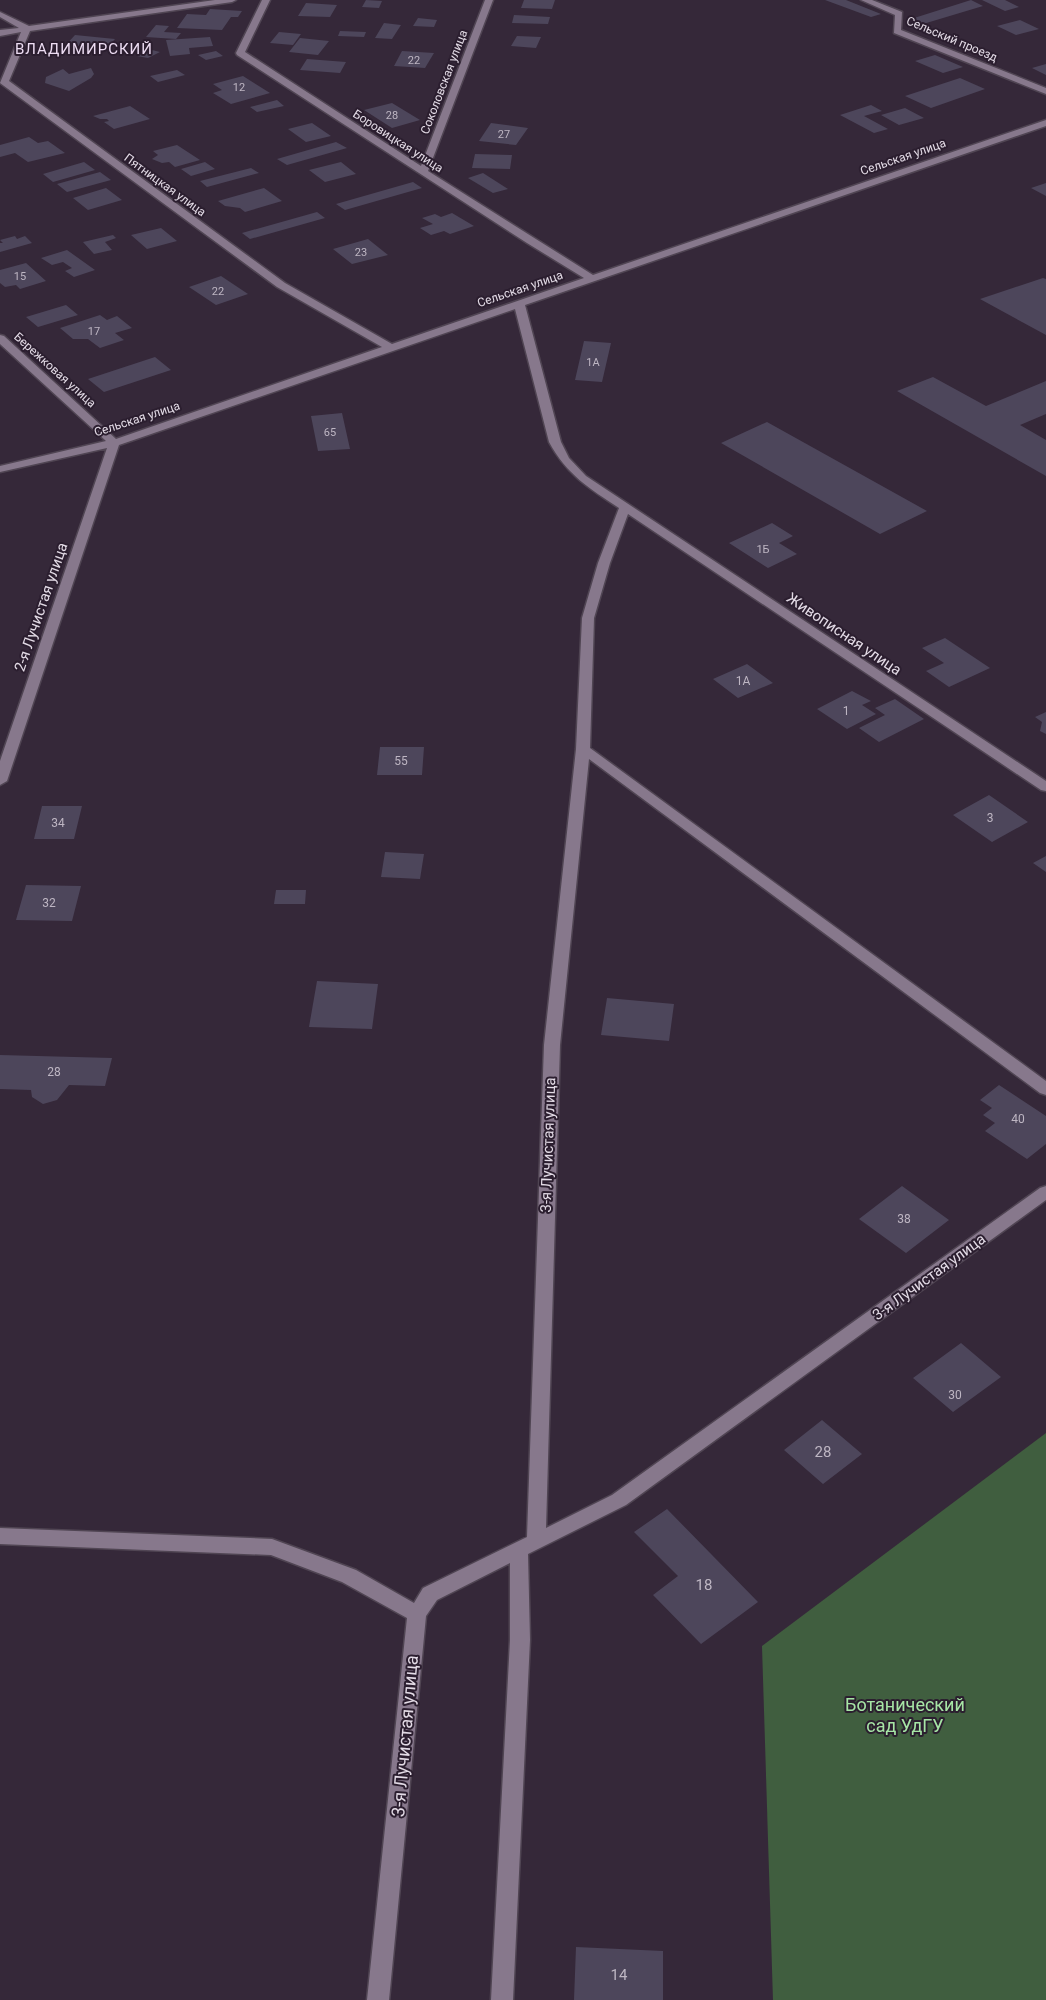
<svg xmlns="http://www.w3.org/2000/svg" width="1046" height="2000" viewBox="0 0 1046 2000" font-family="Roboto,sans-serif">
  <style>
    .green { fill: #405e3f }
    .building { fill: #4d465b }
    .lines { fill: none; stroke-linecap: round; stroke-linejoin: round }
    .minor-casing { stroke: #504553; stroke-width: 3 }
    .minor { fill: #87788c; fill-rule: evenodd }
    .labels { text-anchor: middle; stroke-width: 4; stroke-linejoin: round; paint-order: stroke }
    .far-number-label { font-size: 11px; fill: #beb6c3 }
    .far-street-label { font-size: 12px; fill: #e3dbe6; stroke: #2b1e2f }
    .number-label { font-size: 12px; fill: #beb6c3 }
    .far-quarter-label { font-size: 15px; letter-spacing: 1px; fill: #edddf3; stroke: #2b1e2f }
    .street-label { font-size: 15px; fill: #e3dbe6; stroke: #2b1e2f }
    .near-number-label { font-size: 15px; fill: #beb6c3 }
    .near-park-label { font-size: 18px; fill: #a6e5a5; stroke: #2b1e2f }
    .near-street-label { font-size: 18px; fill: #e3dbe6; stroke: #2b1e2f }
  </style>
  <rect width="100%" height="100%" fill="#352839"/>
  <path class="green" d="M1046 1433V2000H773L762 1646Z"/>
  <path class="building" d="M366 0 382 1 379 8 362 7Z
    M524 0H555L552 9 521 8Z
    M825 0H846L881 14 871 17Z
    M971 0 983 6 923 24 911 19Z
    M982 0H1005L1019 7 1005 11Z
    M306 3 337 5 330 17 298 16Z
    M210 9 242 11 238 17H231L222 30 177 28 187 14 206 15Z
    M514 15 550 17 548 24 512 23Z
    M418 18 437 20 434 27 413 26Z
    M1020 20 1039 29 1016 35 997 26Z
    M384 23 401 25 392 39 375 38Z
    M156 25 169 26 164 32 181 33 176 39 146 37Z
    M340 31 366 32 364 37 338 36Z
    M279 32 301 34 293 45 270 43Z
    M75 35 115 39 105 50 64 47Z
    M517 36 541 37 536 48 511 46Z
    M210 37 213 46 189 48 190 54 170 56 166 40Z
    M300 38 329 41 318 55 289 52Z
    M148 49 160 52 148 58 137 56Z
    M216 51 223 56 206 60 198 55Z
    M402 51 434 53 425 68 394 66Z
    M935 55 963 67 943 73 915 61Z
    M307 59 346 62 340 73 300 70Z
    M1046 64V75L1032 68Z
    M91 68 94 74 91 78 69 91 45 83 46 77 63 69 69 74Z
    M177 70 185 75 158 82 150 76Z
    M243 76 270 93 231 104 213 93 222 90 213 84Z
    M960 78 985 89 931 108 905 96Z
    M277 100 284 106 257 112 250 107Z
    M392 103 420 120 392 128 364 110Z
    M871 105 882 111 864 116 888 129 874 133 840 115Z
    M130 106 150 119 114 129 104 122 109 121 107 119H100L93 116Z
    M905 108 924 118 899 125 881 115Z
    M312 123 331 136 306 142 288 129Z
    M491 123 528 128 516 145 479 141Z
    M29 137 38 143 48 141 65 153 28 162 15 153 0 157V145Z
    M336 142 347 148 287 165 277 159Z
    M177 145 200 160 175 167 169 162 162 163 152 159 158 155 153 151Z
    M475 154 512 155 510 169 472 168Z
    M84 162 95 170 53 182 43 174Z
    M205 162 215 169 191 176 181 169Z
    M341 162 356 174 325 182 309 170Z
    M251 168 259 173 207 187 200 181Z
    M100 172 111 180 67 192 57 184Z
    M483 173 508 189 493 193 468 178Z
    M413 182 422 188 345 210 336 204Z
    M1046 183V196L1031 188Z
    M106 188 122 200 88 210 73 198Z
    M264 188 282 201 245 212 240 208 225 206 218 201Z
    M317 212 325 218 250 239 242 233Z
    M452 213 474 226 450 234 444 231 431 235 420 228 433 224 422 218 435 214 441 217Z
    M161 228 177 241 147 249 131 235Z
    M113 235 116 238 105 242 112 250 94 254 83 242Z
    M15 236 17 239 25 236 32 243 0 252V243H3L0 240Z
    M368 239 388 255 352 264 333 249Z
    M67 250 95 270 74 277 65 271 72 268 63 262 52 265 41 258Z
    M26 263 46 281 20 289 16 285 5 287 0 283V270Z
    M221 276 248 294 216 305 189 287Z
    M1043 278 1046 279V335L980 299Z
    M66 305 78 315 38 327 26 317Z
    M100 315 107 320 117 316 132 328 115 333 124 340 100 348 88 339H73L60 328Z
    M584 341 611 343 602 382 575 380Z
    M155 357 171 370 104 392 88 379Z
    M933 377 986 406 1046 381V414L1020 425 1046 440V476L897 391Z
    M342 413 350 449 318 451 311 416Z
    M767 422 927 511 880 534 721 443Z
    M772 523 793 536 779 543 797 554 768 568 729 543Z
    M945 638 990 668 949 687 926 671 944 663 922 648Z
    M747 664 773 683 738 698 713 679Z
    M852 691 871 701 862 705 876 714 847 729 817 709Z
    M895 699 924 719 879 742 859 728 885 715 875 708Z
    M1046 712V734L1040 731 1042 722 1035 717Z
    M380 747H424L422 775H377Z
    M989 795 1028 822 992 842 953 815Z
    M42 806H82L74 839H34Z
    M385 852 424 854 420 879 381 877Z
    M1046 856V872L1033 863Z
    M26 885 81 886 72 921 16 920Z
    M276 890H306L305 904H274Z
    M317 981 378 984 372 1029 309 1027Z
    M607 998 674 1004 669 1041 601 1035Z
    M0 1055 112 1058 105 1086 69 1085 57 1100 43 1104 32 1097 31 1090 0 1089Z
    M999 1085 1046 1116V1144L1027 1159 985 1131 995 1123 983 1115 992 1108 980 1100Z
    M902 1186 949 1220 906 1253 859 1219Z
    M961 1343 1001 1377 953 1412 913 1378Z
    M822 1420 862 1454 823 1484 784 1450Z
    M667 1509 758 1602 701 1644 653 1595 678 1576 634 1532Z
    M576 1947 663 1951V2000H574Z"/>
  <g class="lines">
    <g class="minor-casing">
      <path id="minor" d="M215 0H236L232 2 30 31 9 81 285 283 392 344 584 278 527 243 237 55 236 53 262 0H270L245 52 421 166 485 0H493L428 171 593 275 1046 120V126L525 305 561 442 569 458 586 476 1046 781V791L1041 790 628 514 610 563 594 618 590 748 1046 1081V1095L1040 1093 589 759 560 1045 546 1528 612 1495 1040 1188 1046 1186V1200L626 1505 528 1554 530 1640 513 2000H491L510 1640V1563L437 1600 426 1616 389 2000H367L407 1618 342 1582 271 1555 0 1544V1528L272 1539 356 1570 414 1603 423 1588 527 1537 544 1045 576 749 582 618 598 563 619 508C589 488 567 475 549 442L515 309 119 445 7 781 0 785V761L107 448 0 472V466L106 441 0 344V335L4 336 116 439 382 347 277 287 0 83 21 32 0 36V30L19 28 0 17V12L29 26Z
        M861 0H872L902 12 901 30 1046 88V94L894 33 895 15Z"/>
    </g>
    <use href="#minor" class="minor"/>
  </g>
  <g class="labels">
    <g class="far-number-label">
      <text x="414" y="64">22</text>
      <text x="239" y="91">12</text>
      <text x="392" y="119">28</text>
      <text x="504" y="138">27</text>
      <text x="361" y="256">23</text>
      <text x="20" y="280">15</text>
      <text x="218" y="295">22</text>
      <text x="94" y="335">17</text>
      <text x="593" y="366">1А</text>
      <text x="330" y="436">65</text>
      <text x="763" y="553">1Б</text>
    </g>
    <g class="far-street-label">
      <text transform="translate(952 39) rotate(23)" y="4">Сельский проезд</text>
      <text transform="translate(444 82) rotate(-69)" y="4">Соколовская улица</text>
      <text transform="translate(398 141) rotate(33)" y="4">Боровицкая улица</text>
      <text transform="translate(903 157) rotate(-19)" y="4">Сельская улица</text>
      <text transform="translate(165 185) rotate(36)" y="4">Пятницкая улица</text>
      <text transform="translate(520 289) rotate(-19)" y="4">Сельская улица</text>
      <text transform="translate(55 370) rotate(42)" y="4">Бережковая улица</text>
      <text transform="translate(137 419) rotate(-18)" y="4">Сельская улица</text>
    </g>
    <g class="number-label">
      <text x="743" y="685">1А</text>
      <text x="846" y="715">1</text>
      <text x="401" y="765">55</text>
      <text x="990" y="822">3</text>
      <text x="58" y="827">34</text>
      <text x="49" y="907">32</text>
      <text x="54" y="1076">28</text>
      <text x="1018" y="1123">40</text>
      <text x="904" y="1223">38</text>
      <text x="955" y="1399">30</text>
    </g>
    <g class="far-quarter-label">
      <text x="84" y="54">ВЛАДИМИРСКИЙ</text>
    </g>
    <g class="street-label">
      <text transform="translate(41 607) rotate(-71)" y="5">2-я Лучистая улица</text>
      <text transform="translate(844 634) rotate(34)" y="5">Живописная улица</text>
      <text transform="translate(548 1145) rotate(-88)" y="5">3-я Лучистая улица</text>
      <text transform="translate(929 1277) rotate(-36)" y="5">3-я Лучистая улица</text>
    </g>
    <g class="near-number-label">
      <text x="823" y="1457">28</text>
      <text x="704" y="1590">18</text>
      <text x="619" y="1980">14</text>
    </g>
    <g class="near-park-label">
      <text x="905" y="1711">Ботанический<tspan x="905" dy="21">сад УдГУ</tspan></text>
    </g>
    <g class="near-street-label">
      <text transform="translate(405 1736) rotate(-85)" y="6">3-я Лучистая улица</text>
    </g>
  </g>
</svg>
